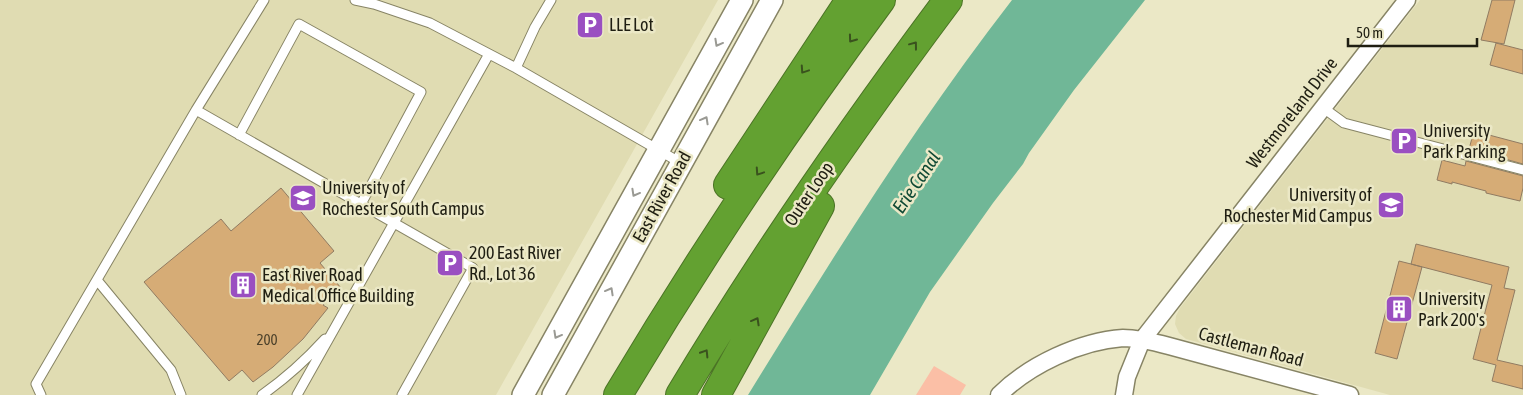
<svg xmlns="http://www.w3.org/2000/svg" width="1523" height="395" viewBox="0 0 1523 395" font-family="'Asap Condensed',sans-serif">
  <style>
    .built { fill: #e0dcb2 }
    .green { fill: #fbbfa6 }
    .water { fill: #70b797 }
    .building { fill: #d6ac76; stroke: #907b62 }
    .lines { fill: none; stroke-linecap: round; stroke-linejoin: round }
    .service-casing { stroke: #878465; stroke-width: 11 }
    .minor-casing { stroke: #878465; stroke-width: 19 }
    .tertiary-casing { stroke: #878465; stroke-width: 24 }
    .motorway-casing { stroke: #4b7326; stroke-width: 30 }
    .service { stroke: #fff; stroke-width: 9 }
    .minor { stroke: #fff; stroke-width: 16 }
    .tertiary { stroke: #fff; stroke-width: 21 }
    .motorway { stroke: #63a131; stroke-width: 28 }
    .oneway { stroke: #3a521e }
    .oneway2 { stroke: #9a9a94 }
    .labels { text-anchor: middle; stroke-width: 5; stroke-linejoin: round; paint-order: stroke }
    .number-label { font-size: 15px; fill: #4d422b }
    .poi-label { font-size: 18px; fill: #1f1e12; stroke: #ebe8c6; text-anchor: start }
    .street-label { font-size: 18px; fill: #1f1e12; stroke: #ebe8c6 }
    .water-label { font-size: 19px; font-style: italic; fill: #0f4934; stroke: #ebe8c6 }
  </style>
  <rect width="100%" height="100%" fill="#ebe8c6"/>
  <path class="built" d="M0 0H718L496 395H0Z
    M1420 0H1523V395H1390L1186 339 1179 333 1175 324 1176 316 1180 308Z"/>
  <path class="green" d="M934 366 966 385 960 395H916Z"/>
  <path class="water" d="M1012 0H1145L1074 90 1029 153 1023 164 993 203 930 292 870 395H748C831 260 915 125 1012 0Z"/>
  <path class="building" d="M1492 0H1515L1504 44 1481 40Z
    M1496 43 1523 50V74L1490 65Z
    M1474 131 1523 144V164L1469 149Z
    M1442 160 1465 166 1466 161 1523 176V188L1520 201 1486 193V191L1452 182V184L1437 180Z
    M281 188 334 251 320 263 341 288 323 305 328 308 303 339 273 367 253 382 242 370 229 381 144 282 221 219 231 231Z
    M1416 244 1509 267 1504 288 1515 290 1497 360 1523 366V389L1492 381 1496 365 1473 359 1492 285 1411 264 1422 267 1397 359 1375 353 1399 261 1411 264Z"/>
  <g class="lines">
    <g class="service-casing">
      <path id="service" d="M355 0 374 4 430 23 516 68 681 163
        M516 68 535 27 551 0
        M1322 107 1344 123 1523 170
        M196 110 473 268 402 395
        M239 135 299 24 421 92 361 204
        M97 280 171 370 181 395
        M41 395 36 384 196 110 264 0
        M262 395C286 378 305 361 325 339
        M297 395 489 54"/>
    </g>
    <g class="minor-casing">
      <path id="minor" d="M999 395C1029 365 1080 341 1123 338 1138 338 1154 342 1169 346L1350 395
        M1124 395 1127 377 1142 340 1407 0"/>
    </g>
    <g class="tertiary-casing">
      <path id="tertiary" d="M523 395 742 0
        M553 395 772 0"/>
    </g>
    <g class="motorway-casing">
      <path id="motorway" d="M728 185 850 0
        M618 395C699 259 787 127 881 0
        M680 395C762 258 853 127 948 0
        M716 395 820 206"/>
    </g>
    <use href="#service" class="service"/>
    <use href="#minor" class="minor"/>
    <use href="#tertiary" class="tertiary"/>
    <use href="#motorway" class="motorway"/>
  </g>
  <defs><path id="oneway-chevron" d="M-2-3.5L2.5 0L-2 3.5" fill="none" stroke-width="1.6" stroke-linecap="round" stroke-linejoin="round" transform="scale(1.25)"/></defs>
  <g class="oneway">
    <use href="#oneway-chevron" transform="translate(852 39) rotate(126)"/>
    <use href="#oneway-chevron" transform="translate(914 45) rotate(-53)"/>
    <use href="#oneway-chevron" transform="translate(804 70) rotate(124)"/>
    <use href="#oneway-chevron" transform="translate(759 172) rotate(124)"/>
    <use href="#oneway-chevron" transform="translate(756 321) rotate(-61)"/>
    <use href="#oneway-chevron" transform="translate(705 353) rotate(-58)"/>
  </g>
  <g class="oneway2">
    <use href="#oneway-chevron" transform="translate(718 43) rotate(119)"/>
    <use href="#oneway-chevron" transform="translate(705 120) rotate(-61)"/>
    <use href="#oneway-chevron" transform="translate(635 193) rotate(119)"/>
    <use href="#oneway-chevron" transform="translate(610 291) rotate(-61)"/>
    <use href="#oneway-chevron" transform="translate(557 335) rotate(119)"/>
  </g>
  <defs>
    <g id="parking-square" transform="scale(1.4375)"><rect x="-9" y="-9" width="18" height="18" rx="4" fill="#9a4fc1" stroke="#ebe8c6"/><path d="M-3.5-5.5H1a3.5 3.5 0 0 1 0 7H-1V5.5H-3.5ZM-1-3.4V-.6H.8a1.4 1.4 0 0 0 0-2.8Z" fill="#fff"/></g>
    <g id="university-square" transform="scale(1.4375)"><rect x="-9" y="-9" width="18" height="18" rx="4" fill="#9a4fc1" stroke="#ebe8c6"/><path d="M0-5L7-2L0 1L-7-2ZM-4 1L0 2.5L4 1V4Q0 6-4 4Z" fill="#fff"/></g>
    <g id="building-square" transform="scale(1.4375)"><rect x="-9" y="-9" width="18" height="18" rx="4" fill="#9a4fc1" stroke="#ebe8c6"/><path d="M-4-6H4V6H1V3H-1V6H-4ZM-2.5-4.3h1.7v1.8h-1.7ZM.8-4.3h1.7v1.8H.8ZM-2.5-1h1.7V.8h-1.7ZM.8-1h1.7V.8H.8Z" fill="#fff"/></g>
  </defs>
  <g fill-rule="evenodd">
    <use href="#parking-square" x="590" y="25"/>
    <use href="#parking-square" x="1404" y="141"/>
    <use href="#university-square" x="303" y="198"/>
    <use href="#university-square" x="1391" y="205"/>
    <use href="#parking-square" x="450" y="263"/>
    <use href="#building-square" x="243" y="285"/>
    <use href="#building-square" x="1399" y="309"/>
  </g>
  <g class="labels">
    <g class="number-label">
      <text x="267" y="345">200</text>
    </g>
    <g class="poi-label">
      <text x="609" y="31">LLE Lot</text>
      <text x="1423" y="137">University<tspan x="1423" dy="21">Park Parking</tspan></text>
      <text x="322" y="194">University of<tspan x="322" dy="21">Rochester South Campus</tspan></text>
      <text x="1372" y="201" text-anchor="end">University of<tspan x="1372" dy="21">Rochester Mid Campus</tspan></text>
      <text x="469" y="259">200 East River<tspan x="469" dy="21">Rd., Lot 36</tspan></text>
      <text x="262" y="281">East River Road<tspan x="262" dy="21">Medical Office Building</tspan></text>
      <text x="1418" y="305">University<tspan x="1418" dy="21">Park 200's</tspan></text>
    </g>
    <g class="street-label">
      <text transform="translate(1292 113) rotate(-52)" y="6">Westmoreland Drive</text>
      <text transform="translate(809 194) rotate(-56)" y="6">Outer Loop</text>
      <text transform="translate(662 197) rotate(-61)" y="6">East River Road</text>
      <text transform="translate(1251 347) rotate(15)" y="6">Castleman Road</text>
    </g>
    <g class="water-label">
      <text transform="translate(916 182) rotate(-56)" y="7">Erie Canal</text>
    </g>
  </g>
  <path d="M1348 38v8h129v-8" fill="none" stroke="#1f1e12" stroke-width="2.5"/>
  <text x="1356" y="38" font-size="15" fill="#1f1e12" stroke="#ebe8c6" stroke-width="4" paint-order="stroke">50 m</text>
</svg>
